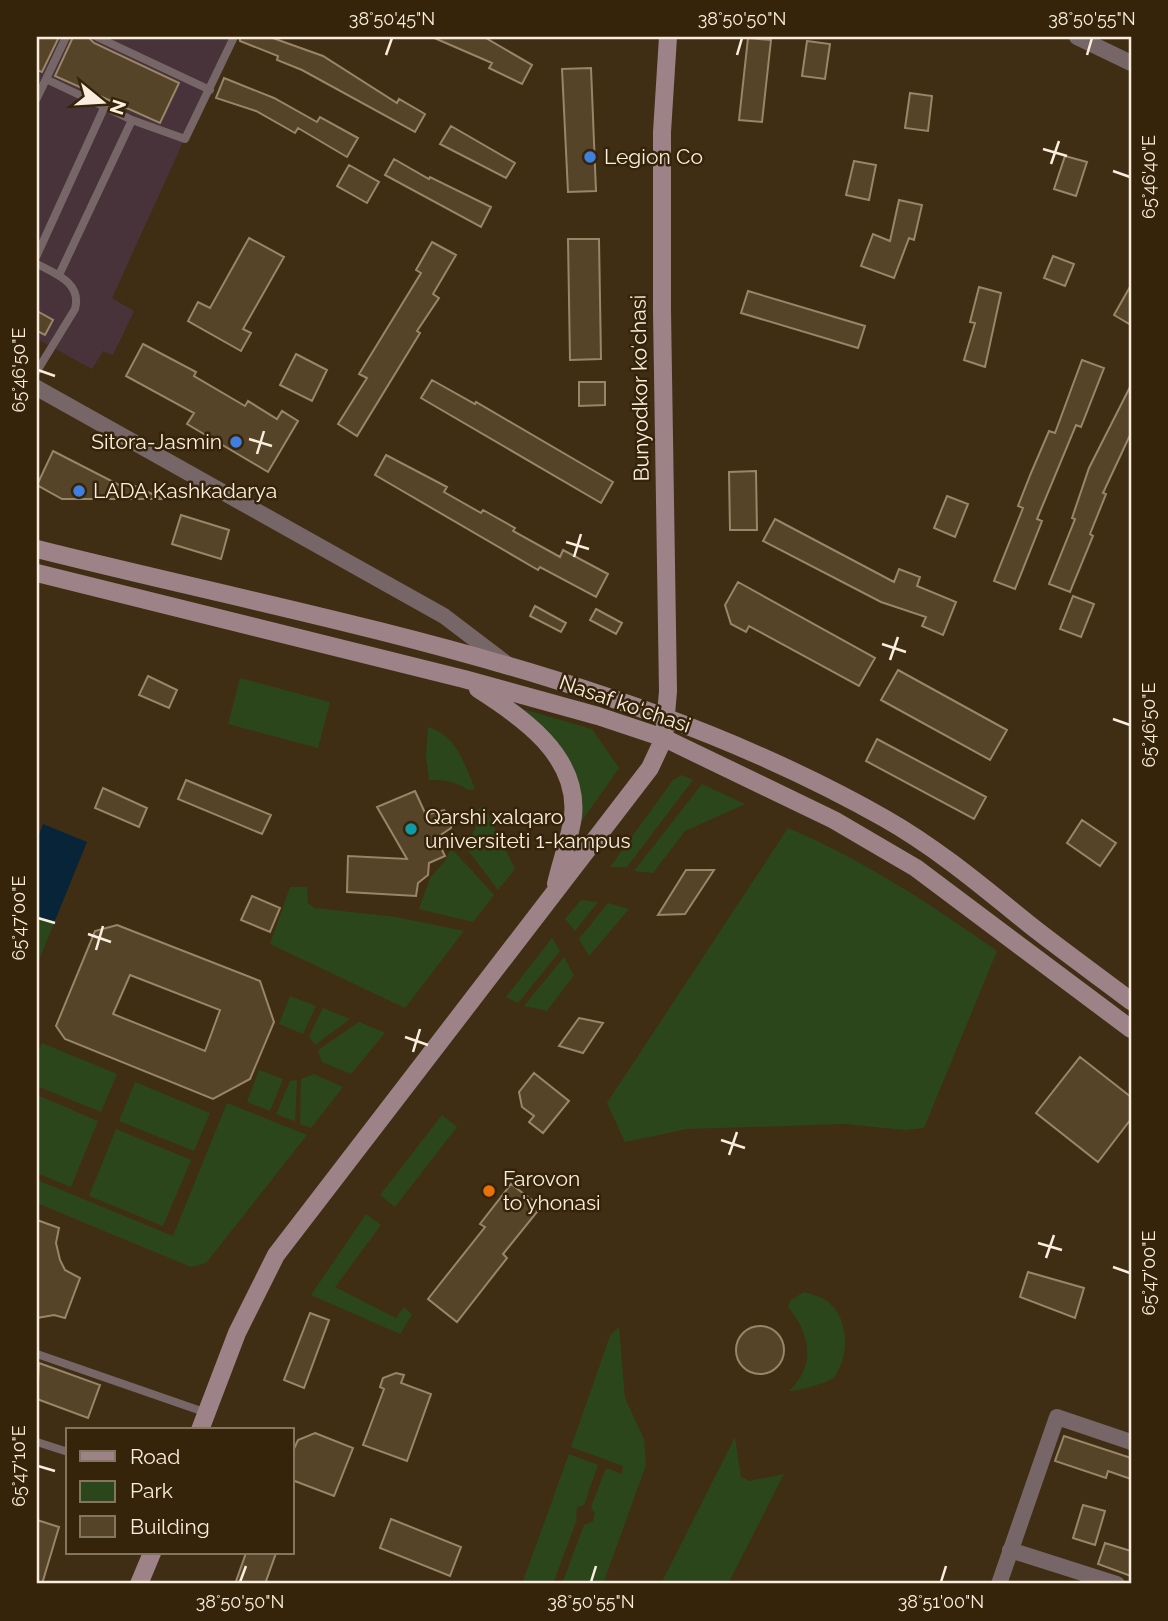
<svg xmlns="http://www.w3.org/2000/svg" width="1168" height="1621" viewBox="0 0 1168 1621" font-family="Raleway,sans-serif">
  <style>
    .industrial { fill: #473339 }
    .green { fill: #2c461c }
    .water { fill: #072439 }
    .building { fill: #564429; stroke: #998568; stroke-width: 2; fill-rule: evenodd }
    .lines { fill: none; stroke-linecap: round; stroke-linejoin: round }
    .service { stroke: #776668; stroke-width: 8 }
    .minor { stroke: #776668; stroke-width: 16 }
    .secondary { stroke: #9d8387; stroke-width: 18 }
    .ticks { fill: none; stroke: #f9eede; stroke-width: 2.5 }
    .shop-dot { fill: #3f7fe0; stroke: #352409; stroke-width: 2.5 }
    .culture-dot { fill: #0f9aa8; stroke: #352409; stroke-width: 2.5 }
    .food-dot { fill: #e8710a; stroke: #352409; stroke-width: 2.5 }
    .labels { text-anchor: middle; stroke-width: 5; stroke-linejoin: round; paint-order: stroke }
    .poi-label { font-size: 21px; fill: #f9eede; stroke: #352409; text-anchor: start }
    .street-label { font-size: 21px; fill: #f9eede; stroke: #352409 }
    .neatline { fill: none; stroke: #f9eede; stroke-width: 2.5 }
    .ticks-label { font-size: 18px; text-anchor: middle; fill: #f9eede }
  </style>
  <rect width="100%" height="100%" fill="#3f2e14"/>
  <path class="industrial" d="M37 37H231L112 298 134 311 113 355 103 351 92 369 37 339Z"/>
  <path class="green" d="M240 678 330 702 318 748 228 724Z
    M519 708 592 729 619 768 577 828 578 798Z
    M428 727C456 735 465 764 475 789L468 790C455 781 445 780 429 780L426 757Z
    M682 775 693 780 627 867H610L673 780Z
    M702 784 745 804 685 831 653 873 634 871Z
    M483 805 515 869 498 890 465 846 476 827V811Z
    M788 828C864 860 930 904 997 951L924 1128 905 1130 845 1124 687 1129 625 1142 607 1103Z
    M451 848 494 895 473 922 419 909 430 878 445 861Z
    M290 887H307L308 903 315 908 396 917 464 931 405 1008 270 944Z
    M581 900 598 902 575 931 565 919Z
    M608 903 629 909 589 956 579 939Z
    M37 916 54 923 37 965Z
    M552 938 560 951 518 1003 506 997Z
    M564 957 574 975 547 1011 524 1006Z
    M290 996 316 1006 303 1034 279 1024Z
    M323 1008 350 1019 315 1045 309 1036Z
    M359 1022 385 1033 351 1074 322 1062 318 1050Z
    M42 1043 117 1074 101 1112 37 1086V1055Z
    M259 1070 283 1079 270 1111 247 1102Z
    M314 1074 343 1087 311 1128 300 1124 301 1079Z
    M297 1080 295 1121H294L276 1114 290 1081Z
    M135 1082 210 1113 194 1151 119 1121Z
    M37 1095 98 1121 71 1187 37 1173Z
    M227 1103 307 1135 206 1263 191 1267 37 1203V1180L173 1236Z
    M442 1115 457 1127 395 1207 380 1195Z
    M116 1129 191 1160 163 1226 89 1196Z
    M366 1214 381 1225 335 1287 396 1318 404 1307 412 1315 400 1334 311 1295Z
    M804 1292C810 1294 819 1296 824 1299 849 1314 851 1355 834 1377 829 1383 797 1391 789 1391 817 1365 810 1334 788 1307L791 1300Z
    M619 1327 625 1398 644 1439 646 1465 603 1584H562L584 1525 593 1521 595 1514 591 1507 606 1468 622 1474 623 1466 571 1447 610 1336Z
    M735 1437 741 1477 750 1481 784 1474 728 1584H661Z
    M569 1454 598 1465 584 1505 577 1507 576 1522 553 1584H522Z"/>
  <path class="water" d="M43 824 87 842 54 923 37 916V840Z"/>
  <path class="building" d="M37 37H59L42 72 37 70Z
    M73 37H88L94 43 179 83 160 123 55 76Z
    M240 37H270L323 56 397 103 399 99 425 114 415 132 302 70 277 60 278 56 240 41Z
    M432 37H484L532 65 522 84 489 68 492 63Z
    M748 38 771 40 762 122 739 120Z
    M807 41 830 44 825 79 802 76Z
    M591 68 596 191 568 192 562 69Z
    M224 78 274 98 317 122 320 117 358 138 347 157 298 128 295 133 256 111 216 98Z
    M910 93 932 96 928 131 905 128Z
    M451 126 515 163 506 178 440 144Z
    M1065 156 1087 162 1076 196 1054 189Z
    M394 159 429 179 430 177 491 207 481 227 385 175Z
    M854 161 876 165 869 200 846 195Z
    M349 165 379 182 367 203 337 186Z
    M899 200 922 205 914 240 909 238 894 278 861 266 873 234 890 241Z
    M249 238 284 257 243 329 251 333 241 351 188 321 198 302 210 308Z
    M568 239H599L601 359 570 360Z
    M432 242 456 255 433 294 439 298 417 331 420 333 357 436 338 424 367 378 359 374 421 273 416 270Z
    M1053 256 1074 264 1065 286 1044 278Z
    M1131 285V325L1114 315Z
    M979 287 1001 293 985 367 964 360 975 323 970 322Z
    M748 291 865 326 858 348 741 313Z
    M37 311 53 320 45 335 37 331Z
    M143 344 196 372 194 376 245 406 248 401 277 419 282 411 298 421 268 472 187 424 194 413 126 376Z
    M296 354 327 370 312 401 280 385Z
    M1082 360 1104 368 1081 427 1076 425 1037 519 1042 521 1015 589 994 581 1023 508 1018 506 1031 473 1049 431 1055 433Z
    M432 380 475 404 476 402 613 482 601 503 421 398Z
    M579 382H605V405L579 406Z
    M1131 385V433L1103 493 1106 494 1090 534 1093 536 1070 592 1049 584 1075 519 1072 518 1089 468Z
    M53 451 123 487 126 482 163 499H62L37 485Z
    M386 455 447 487 444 492 481 513 483 510 515 528 513 531 560 557 563 550 608 574 596 597 540 567 538 570 375 475Z
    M756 471 757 530H730L729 472Z
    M947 496 968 504 955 537 934 528Z
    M181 515 229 530 221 559 172 544Z
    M775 519 894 582 899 569 920 577 917 586 956 602 943 635 922 626 926 617 881 602 763 541Z
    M738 582 875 658 859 686 749 626 746 632 731 624 725 605Z
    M1073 596 1094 604 1081 637 1060 629Z
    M535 606 566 623 561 632 530 616Z
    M596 609 622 623 616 634 590 620Z
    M898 670 1007 730 990 760 881 700Z
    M148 676 177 690 169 708 139 695Z
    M877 739 986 797 974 819 866 761Z
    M186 780 271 815 262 834 178 799Z
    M103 788 147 808 139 827 95 808Z
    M415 791 426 815 444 810 452 817 451 828 436 838 445 856 429 863 428 875 418 883 416 896 347 892 348 856 407 859 377 807Z
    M1082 820 1116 843 1100 866 1067 843Z
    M686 870H714L685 914 658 915Z
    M252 896 280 908 270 932 241 920Z
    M117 925 260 981 274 1022 250 1079 213 1099 65 1039 56 1026 95 931ZM130 975 220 1010 205 1051 113 1014Z
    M579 1018 603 1023 583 1053 559 1046Z
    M1080 1057 1131 1097V1119L1098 1162 1036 1113Z
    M534 1073 569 1101 543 1133 529 1122 534 1116 522 1107 519 1092Z
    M511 1184 541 1207 503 1254 507 1258 457 1322 428 1299 485 1227 480 1224Z
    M37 1220 59 1228 56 1243 60 1260 65 1270 80 1278 65 1318 54 1315 37 1318Z
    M1028 1272 1084 1288 1075 1318 1020 1297Z
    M310 1313 329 1320 304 1388 284 1380Z
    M736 1350a24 24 0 1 1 48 0a24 24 0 1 1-48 0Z
    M39 1363 100 1385 88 1418 37 1399Z
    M396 1373 404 1375 401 1383 431 1394 407 1461 363 1445 384 1389 380 1387 383 1378Z
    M315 1433 353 1448 334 1496 292 1480V1453L298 1440Z
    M1064 1436 1131 1458V1479L1108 1471 1106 1478 1055 1461Z
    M1083 1505 1105 1511 1095 1545 1073 1538Z
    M391 1519 461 1547 450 1576 380 1548Z
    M37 1520 59 1527 42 1584H37Z
    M1105 1543 1131 1551V1576L1098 1564Z
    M246 1553H276L265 1584H235Z"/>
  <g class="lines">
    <path class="service" d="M97 37 210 90
      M46 79 132 120 185 139 234 37
      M37 98 66 37
      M37 255 104 108
      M37 264C56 274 82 283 75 309L37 371
      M59 275 132 120
      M37 1354 207 1413
      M37 1442 68 1452"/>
    <path class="minor" d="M1077 37 1131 63
      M37 388 444 616 507 664
      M1010 1550 1117 1584
      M999 1584 1057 1417 1131 1442"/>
    <path class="secondary" d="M37 549C324 621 623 670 884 818 937 848 983 887 1030 925 1063 951 1098 976 1131 1001
      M37 573 464 679 598 716 664 738 834 820 916 868 1131 1029
      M478 689C522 717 579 756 573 816 570 838 561 862 556 884
      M200 1430 237 1333 276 1255 650 768 664 738 668 691 662 311V132L668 37
      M139 1584 152 1553"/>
  </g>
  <path class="ticks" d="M386 55 392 38M737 55 742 38M1087 55 1092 38M1043 149 1067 156M1051 164 1059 141M1113 171 1130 177M38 370 55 376M249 439 272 446M257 454 264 431M566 542 589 549M574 557 581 534M882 644 906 652M890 660 898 637M1113 719 1130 725M38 918 55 923M88 934 111 942M96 950 103 926M405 1037 428 1045M413 1052 420 1029M721 1140 745 1148M729 1155 737 1132M1038 1243 1062 1250M1046 1258 1054 1235M1113 1267 1130 1273M38 1466 55 1471M240 1582 246 1566M591 1582 596 1566M941 1582 946 1566"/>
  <g class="shop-dot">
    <circle cx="590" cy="157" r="7"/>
    <circle cx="236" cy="442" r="7"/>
    <circle cx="79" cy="491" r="7"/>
  </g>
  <circle class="culture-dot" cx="411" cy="829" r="7"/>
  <circle class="food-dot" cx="489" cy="1191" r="7"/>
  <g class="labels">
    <g class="poi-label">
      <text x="604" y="164">Legion Co</text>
      <text x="222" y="449" text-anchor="end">Sitora-Jasmin</text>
      <text x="93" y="498">LADA Kashkadarya</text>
      <text x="425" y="824">Qarshi xalqaro<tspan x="425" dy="24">universiteti 1-kampus</tspan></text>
      <text x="503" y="1186">Farovon<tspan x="503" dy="24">to'yhonasi</tspan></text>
    </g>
    <g class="street-label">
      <text transform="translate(640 388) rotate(-91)" y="7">Bunyodkor koʻchasi</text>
      <text transform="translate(625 704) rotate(19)" y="7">Nasaf ko‘chasi</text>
    </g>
  </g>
  <rect width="1168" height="1621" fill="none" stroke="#352409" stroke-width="77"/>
  <rect x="66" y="1428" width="228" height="126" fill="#352409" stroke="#83755e" stroke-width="2"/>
  <rect x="80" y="1451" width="35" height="10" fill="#9d8387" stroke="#83755e" stroke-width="2"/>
  <text x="130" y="1464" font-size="21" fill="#f9eede">Road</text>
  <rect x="80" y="1481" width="35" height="21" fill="#2c461c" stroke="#83755e" stroke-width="2"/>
  <text x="130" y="1498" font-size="21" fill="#f9eede">Park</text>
  <rect x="80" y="1516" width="35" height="21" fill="#564429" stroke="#83755e" stroke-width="2"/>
  <text x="130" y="1534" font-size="21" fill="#f9eede">Building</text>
  <g transform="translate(102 102) rotate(108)" stroke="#352409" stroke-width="5" paint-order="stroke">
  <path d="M0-5L12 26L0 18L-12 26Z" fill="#f9eede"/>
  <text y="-10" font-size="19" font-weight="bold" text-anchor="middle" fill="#f9eede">N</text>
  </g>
  <rect x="38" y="38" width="1092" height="1544" class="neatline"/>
  <g class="ticks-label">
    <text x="392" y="25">38°50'45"N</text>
    <text x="742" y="25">38°50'50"N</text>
    <text x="1092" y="25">38°50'55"N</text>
    <text transform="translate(1149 177) rotate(-90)" y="6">65°46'40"E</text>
    <text transform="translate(19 370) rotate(-90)" y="6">65°46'50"E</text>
    <text transform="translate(1149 725) rotate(-90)" y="6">65°46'50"E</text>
    <text transform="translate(19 918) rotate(-90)" y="6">65°47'00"E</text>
    <text transform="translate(1149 1273) rotate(-90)" y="6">65°47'00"E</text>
    <text transform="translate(19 1466) rotate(-90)" y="6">65°47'10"E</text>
    <text x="240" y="1608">38°50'50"N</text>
    <text x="591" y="1608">38°50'55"N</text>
    <text x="941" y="1608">38°51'00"N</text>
  </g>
</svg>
